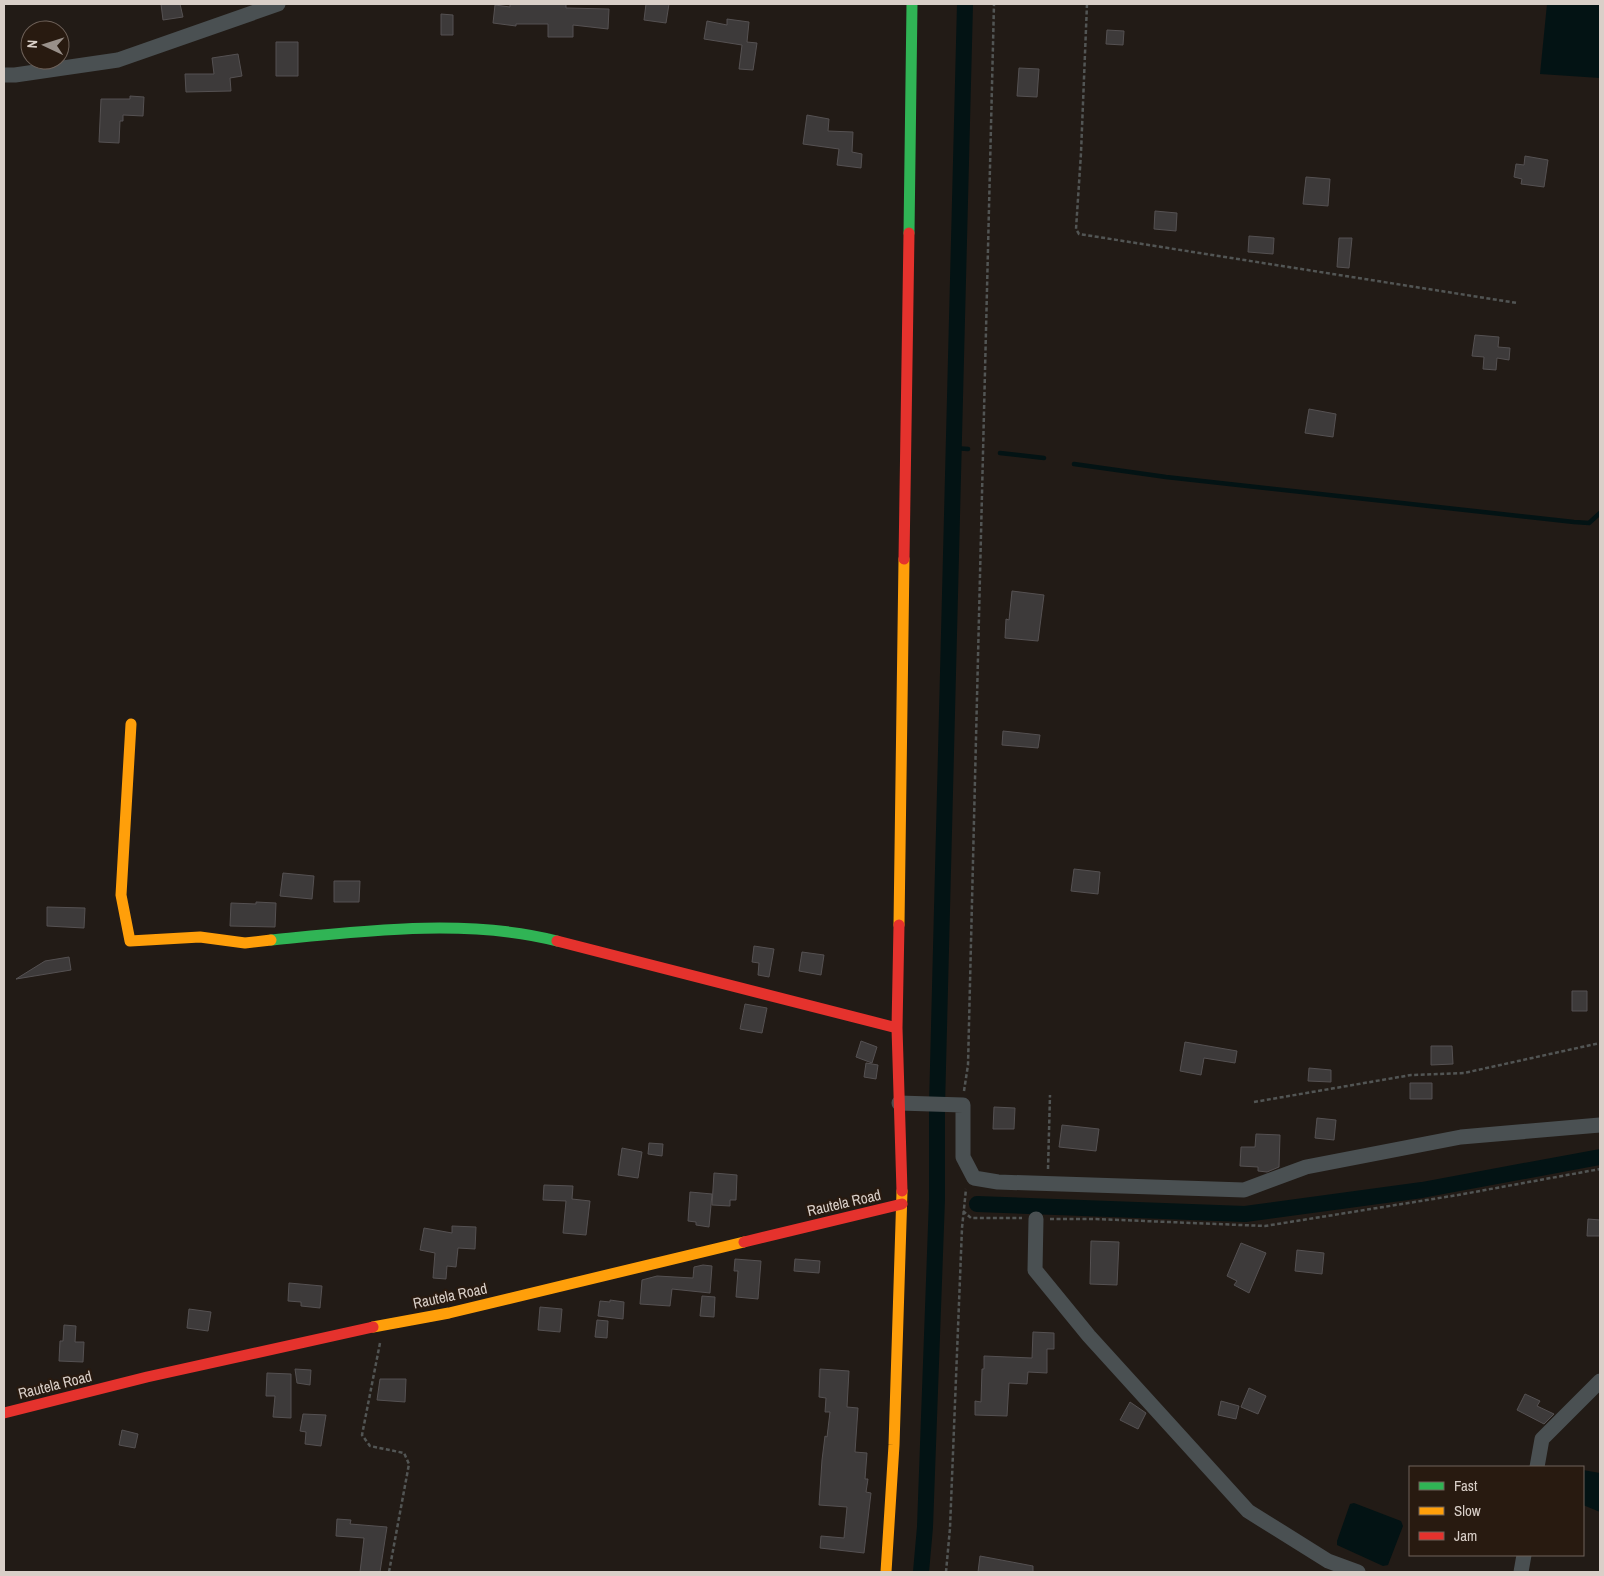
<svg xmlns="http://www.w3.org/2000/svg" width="1604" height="1576" viewBox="0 0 1604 1576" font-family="'Archivo Narrow',sans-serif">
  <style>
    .water { fill: #031314 }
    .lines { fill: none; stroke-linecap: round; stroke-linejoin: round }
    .stream { stroke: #031314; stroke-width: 4.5 }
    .canal { stroke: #031314; stroke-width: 16 }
    .building { fill: #3d3a3a; stroke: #555152 }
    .path { stroke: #525554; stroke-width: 2.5; stroke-dasharray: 4 2.5; stroke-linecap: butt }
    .street { stroke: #4a5052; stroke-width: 15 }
    .fast { stroke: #30b455; stroke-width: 11 }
    .slow { stroke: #ff9f0a; stroke-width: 11 }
    .jam { stroke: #e5322d; stroke-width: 11 }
    .labels { text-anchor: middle; stroke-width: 4.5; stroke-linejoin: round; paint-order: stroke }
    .street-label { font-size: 15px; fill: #d9cfc8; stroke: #281a10 }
  </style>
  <rect width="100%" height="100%" fill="#221b16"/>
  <path class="water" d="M1547 4H1600V78L1540 74Z
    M1583 1470 1600 1473V1512L1583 1505Z
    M1354 1503 1401 1521 1403 1526 1388 1565 1383 1566 1337 1545V1541L1350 1504Z"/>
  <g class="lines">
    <path class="stream" d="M954 448 968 449
      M1000 453 1044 458
      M1074 464 1166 477 1574 522 1589 523 1600 513"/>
    <path class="canal" d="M977 1204 1245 1214 1422 1190 1600 1157
      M921 1572 925 1527 937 1199V1106L965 4"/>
  </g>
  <path class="building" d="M161 4H180L183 17 163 20Z
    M510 4H566V8L609 9 608 29 573 25V37H548V24H516V26L493 23 495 5 510 7Z
    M646 4H669L666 23 644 20Z
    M441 14 453 15V35H441Z
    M727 19 749 22 747 42 757 43 753 70 739 69 742 45 704 39 707 21 727 25Z
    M1107 30 1124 31 1123 45 1106 44Z
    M276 42H298V76H276Z
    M238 54 242 76 230 78 231 91 186 92 185 74H214L212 58Z
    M1019 68 1039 69 1037 97 1017 96Z
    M130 96 144 97 143 116 123 115V121H120L119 143 99 142 101 99H130Z
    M807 115 829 119 828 131 853 132 852 152 862 154 861 168 837 165 839 149 803 144Z
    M1525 156 1548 160 1544 187 1521 184 1522 179 1514 177 1516 164 1524 165Z
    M1306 177 1330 179 1328 206 1303 204Z
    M1155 211 1177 213 1176 231 1154 229Z
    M1249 236 1274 238 1273 254 1248 252Z
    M1339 238H1352L1349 268 1337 267Z
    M1475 335 1499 337 1498 347 1510 348 1509 360 1497 358 1496 370 1483 369 1484 357 1472 356Z
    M1309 409 1336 414 1333 437 1305 433Z
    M1012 591 1044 595 1038 641 1005 638 1006 619 1009 620Z
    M1003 731 1040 735 1038 748 1002 745Z
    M1074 869 1100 872 1098 894 1071 891Z
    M283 873 314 876 312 899 280 896Z
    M334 881H360L359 902H334Z
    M256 902 276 903 275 927 230 926 231 903 256 904Z
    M47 907 85 908 84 928 47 926Z
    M754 946 774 949 769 977 758 975 759 963 752 962Z
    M802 952 824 955 821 975 799 971Z
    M69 957 71 970 16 979 45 961Z
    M1572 991H1587V1011H1572Z
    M745 1004 767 1008 762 1033 740 1029Z
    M861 1041 877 1047 872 1063 856 1057Z
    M1185 1042 1237 1051 1235 1063 1204 1058 1201 1075 1180 1071Z
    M1431 1046H1452L1453 1064 1431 1065Z
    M866 1063 878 1065 876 1079 864 1077Z
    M1309 1068 1331 1070V1082L1308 1081Z
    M1410 1083H1432V1099H1410Z
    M994 1107 1015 1108 1014 1129H993Z
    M1317 1118 1336 1120 1334 1140 1315 1138Z
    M1062 1125 1099 1129 1096 1151 1059 1147Z
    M1256 1134 1280 1135 1279 1167 1267 1172 1258 1171V1167L1240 1166 1241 1147H1255Z
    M649 1143 663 1144 662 1156 648 1154Z
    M622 1148 642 1152 638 1178 618 1175Z
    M714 1173 737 1175 736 1200H730V1206L712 1205Z
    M544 1185 573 1186 572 1199 590 1201 586 1235 563 1233 566 1201 543 1200Z
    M690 1192 712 1194 709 1227 696 1225V1222L688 1221Z
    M1588 1219 1600 1220V1236H1587Z
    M452 1226 476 1227 475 1249 458 1248 456 1267 447 1266 446 1279 433 1278 435 1253 420 1250 424 1228 452 1233Z
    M1091 1241 1119 1242 1117 1285 1090 1284Z
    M1241 1243 1266 1253 1249 1293 1234 1285 1237 1281 1227 1276Z
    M1297 1250 1324 1253 1322 1274 1295 1271Z
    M735 1259 761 1261 758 1299 736 1297 738 1271H734Z
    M795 1259 820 1261 819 1273 794 1271Z
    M703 1265 712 1266 710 1293 672 1289 670 1306 640 1304 642 1280 657 1276 693 1278 694 1267Z
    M289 1283 322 1286 320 1308 301 1306V1302L288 1301Z
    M702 1296 715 1297 714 1317 700 1316Z
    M610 1300 624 1302 623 1319 598 1316 600 1301 610 1302Z
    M540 1307 562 1309 560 1332 538 1330Z
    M189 1309 211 1312 208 1331 187 1328Z
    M597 1320 608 1321 607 1338 595 1337Z
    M64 1325 76 1326 75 1342H84L83 1362 59 1361 60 1341H63Z
    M1033 1332 1054 1333V1349H1047V1373L1028 1372 1027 1384 1009 1383 1007 1416 975 1415V1401L981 1402 982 1369H984V1356L1032 1358Z
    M295 1369 311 1370 310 1385 297 1383Z
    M820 1369 849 1371 847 1407 858 1408 855 1452 867 1453 865 1479H868L866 1492 871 1493 864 1553 820 1548 821 1536 844 1538 847 1507 819 1505 822 1460 825 1436 827 1437 830 1412H825L826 1398 819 1397Z
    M267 1373 291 1374V1418L273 1417 275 1396H266Z
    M380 1379H406L405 1402 377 1400Z
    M1249 1388 1266 1396 1258 1414 1241 1407Z
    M1525 1394 1540 1401 1537 1406 1554 1414 1544 1424 1517 1410Z
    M1221 1401 1239 1406 1236 1419 1218 1415Z
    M1130 1402 1146 1413 1138 1429 1120 1420Z
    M303 1414 326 1415 321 1446 305 1444 306 1432 300 1431Z
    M122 1430 138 1434 135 1448 119 1445Z
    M337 1519 351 1520 350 1524 387 1527 380 1572H360L364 1538 336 1536Z
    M980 1556 1033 1566V1572H978Z"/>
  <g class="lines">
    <path class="path" d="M1087 4 1081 153 1076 229 1079 234 1517 303
      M964 1091 968 1065 994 4
      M1254 1102 1411 1075 1464 1073 1600 1043
      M1048 1169 1050 1095
      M963 1211 971 1218H1022
      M1050 1219H1096L1265 1226 1458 1195 1600 1169
      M380 1343 362 1435 370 1446 404 1453 409 1464 389 1572
      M946 1572 950 1528 962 1228 966 1189"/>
    <path class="street" d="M4 75H15L118 60 278 4
      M899 1103 963 1105V1157L974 1178 998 1182 1244 1190 1306 1167 1461 1137 1600 1125
      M1036 1219 1035 1270 1089 1336 1248 1511 1328 1561 1358 1572
      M1537 1467 1542 1439 1600 1381
      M1521 1572 1524 1555"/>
    <path class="fast" d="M909 233 912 4
      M271 940C362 931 469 918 557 941"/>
    <path class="slow" d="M131 724 121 895 130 941 200 937 245 943 271 940
      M899 925 904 559
      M373 1327 449 1313 744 1242
      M886 1572 894 1445 902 1191"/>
    <path class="jam" d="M904 559 909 233
      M899 925 897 1028 902 1191
      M557 941 897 1028
      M744 1242 902 1204
      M4 1413 147 1377 373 1327"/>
  </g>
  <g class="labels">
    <g class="street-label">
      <text transform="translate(844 1203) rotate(-13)" y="5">Rautela Road</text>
      <text transform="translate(450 1296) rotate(-12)" y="5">Rautela Road</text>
      <text transform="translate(55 1385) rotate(-14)" y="5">Rautela Road</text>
    </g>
  </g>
  <rect width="1604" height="1576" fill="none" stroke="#d9cfc8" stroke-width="10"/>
  <rect x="1409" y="1466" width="175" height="90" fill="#281a10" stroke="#6f625a"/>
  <rect x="1419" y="1482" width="25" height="8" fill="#30b455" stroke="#6f625a"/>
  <text x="1454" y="1491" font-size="15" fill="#d9cfc8">Fast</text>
  <rect x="1419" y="1507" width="25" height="8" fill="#ff9f0a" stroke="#6f625a"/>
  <text x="1454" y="1516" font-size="15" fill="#d9cfc8">Slow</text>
  <rect x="1419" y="1532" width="25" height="8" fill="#e5322d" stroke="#6f625a"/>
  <text x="1454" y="1541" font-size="15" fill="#d9cfc8">Jam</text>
  <g transform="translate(45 45) rotate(274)"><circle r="24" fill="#281a10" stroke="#6f625a"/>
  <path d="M0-4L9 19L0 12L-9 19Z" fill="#99908a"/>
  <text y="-8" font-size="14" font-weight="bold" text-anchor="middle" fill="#d9cfc8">N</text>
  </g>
</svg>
